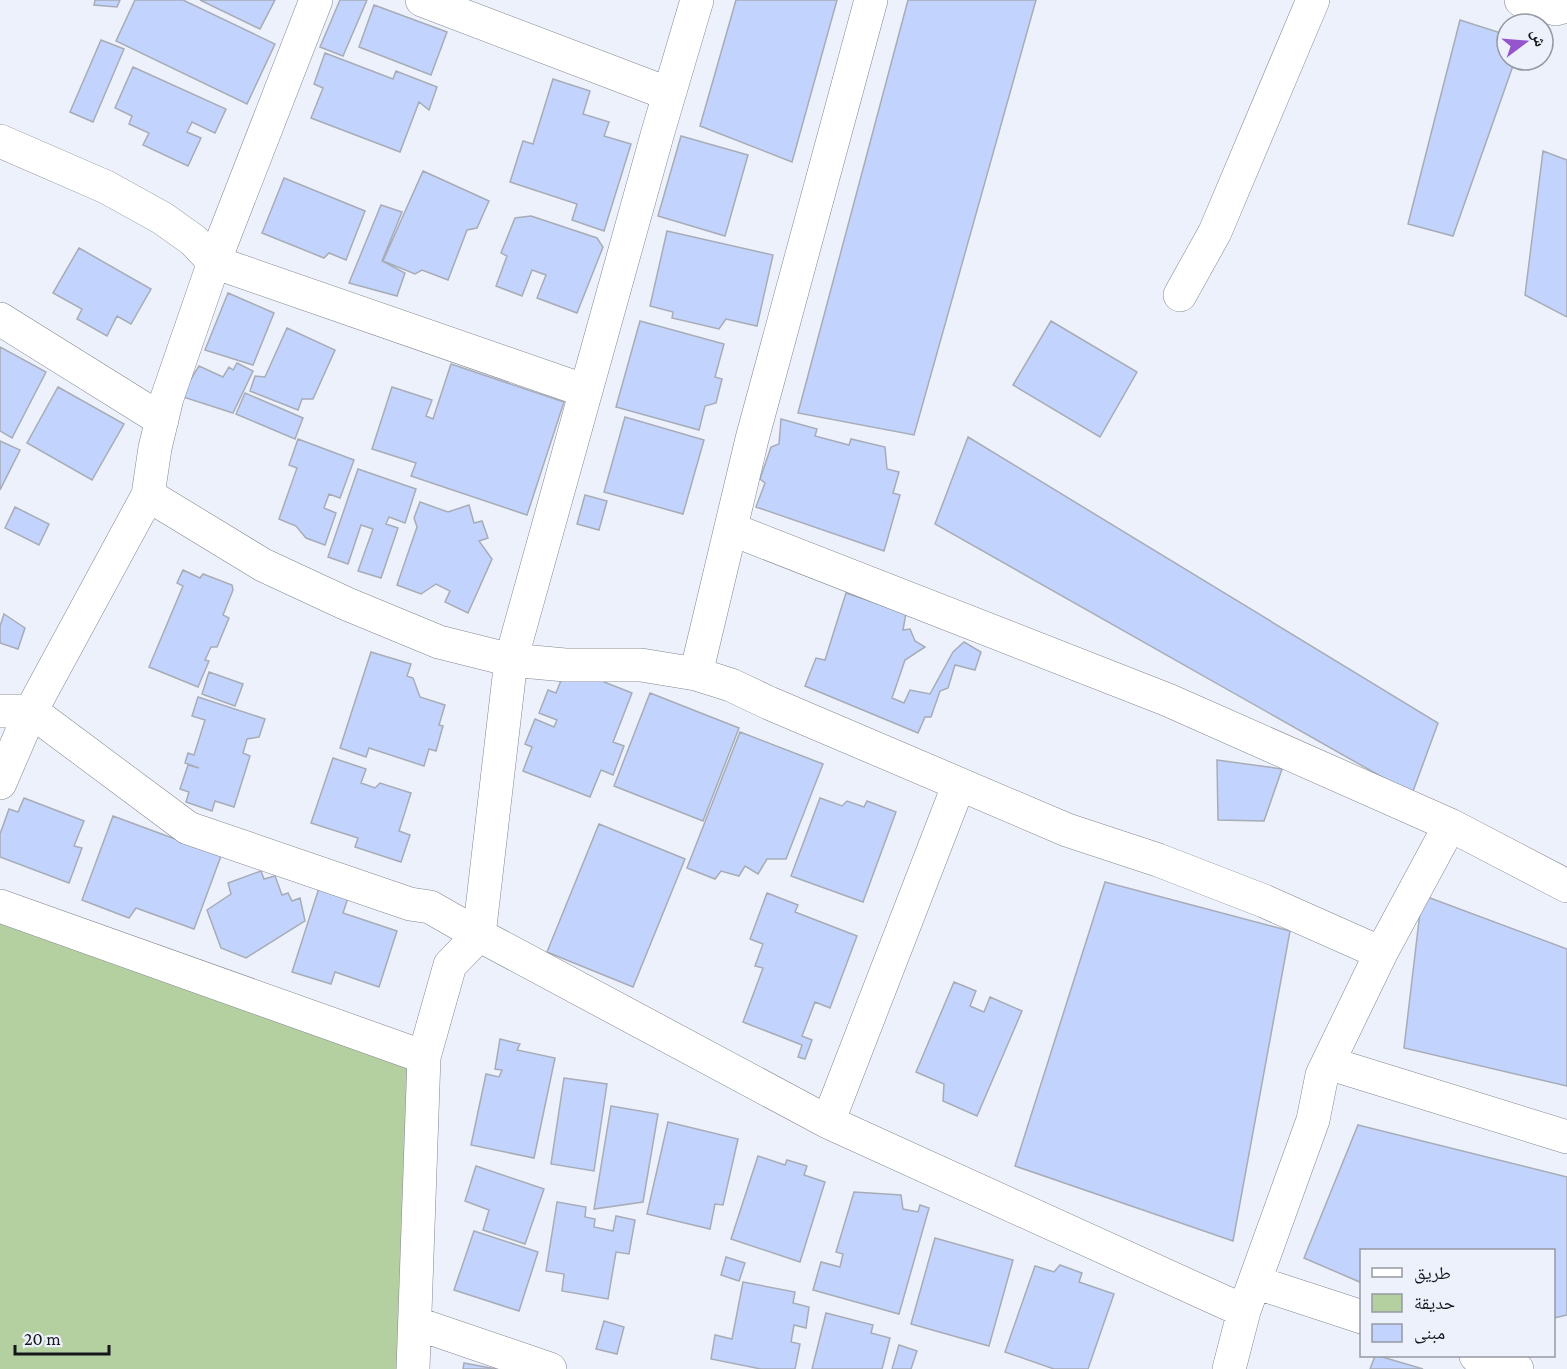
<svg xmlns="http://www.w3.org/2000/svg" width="1567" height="1369" viewBox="0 0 1567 1369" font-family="'Crimson Pro','Noto Naskh Arabic',serif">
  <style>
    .green { fill: #b5d0a0 }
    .building { fill: #c2d4fd; stroke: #a7acb6; stroke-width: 1.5 }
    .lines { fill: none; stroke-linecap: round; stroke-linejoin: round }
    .minor-casing { stroke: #828690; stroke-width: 34 }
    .minor { stroke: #fff; stroke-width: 33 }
  </style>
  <rect width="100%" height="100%" fill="#ecf1fc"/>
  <path class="green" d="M0 922 413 1067 399 1369H0Z"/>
  <path class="building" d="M95 0H120L117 7 94 5Z
    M135 0H183L275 44 247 104 116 41Z
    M200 0H275L260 29Z
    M340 0H367L343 56 320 47Z
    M736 0H837L792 162 700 126Z
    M908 0H1036L914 435 798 413Z
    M374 5 447 32 431 75 359 47Z
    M1460 20 1507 35V60H1515L1453 236 1408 224Z
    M101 40 124 49 93 122 70 112Z
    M325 53 393 79 396 71 437 87 429 110 419 102 400 152 311 118 323 88 314 84Z
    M133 67 226 109 215 133 192 122 187 132 201 138 188 166 143 145 149 133 129 124 132 116 115 108Z
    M553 79 590 91 583 114 609 122 604 136 631 144 604 231 572 220 577 204 510 182 523 141 533 144Z
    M681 136 748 155 725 236 658 216Z
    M1543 151 1567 160V317L1525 295Z
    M423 171 489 201 477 228 467 230 448 280 422 270 415 274 383 261Z
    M284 178 365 211 346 260 329 253 324 258 262 233Z
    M381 205 402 212 382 261 405 273 397 296 349 283Z
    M531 216 597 238 603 247 577 313 537 298 546 275 532 270 522 296 496 286 507 256 501 253 515 218Z
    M667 231 773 255 757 326 726 319 719 329 672 318 673 312 650 306Z
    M79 248 151 289 131 324 117 316 107 336 77 319 82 309 53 293Z
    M228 293 274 313 253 365 205 350Z
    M640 321 724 344 715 377 722 379 716 403 705 406 699 430 616 407Z
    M1051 321 1137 372 1100 437 1013 385Z
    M287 328 335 350 313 399H302L298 410 250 391 255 376 265 377Z
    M0 347 46 372 12 438 0 431Z
    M237 363 253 371 233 413 177 395 189 382 199 366 223 377 229 367 233 370Z
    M451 364 564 402 527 515 411 476 416 463 372 449 392 387 432 400 426 416 433 419Z
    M58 387 124 424 92 480 27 443Z
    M245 393 303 418 295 439 236 414Z
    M625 417 704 440 683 514 604 492Z
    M781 419 817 429 815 436 849 445 851 439 885 447 887 469 899 472 893 493 900 495 884 551 756 507 765 483 760 479 771 447 779 444Z
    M968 437 1438 723 1412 794 935 524Z
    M298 439 354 460 340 498 329 494 324 508 336 513 325 545 306 538 296 526 279 519 297 468 289 465Z
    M0 441 20 450 0 490Z
    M358 469 416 489 405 523 389 517 386 524 398 528 381 578 358 571 373 529 361 525 348 564 328 557Z
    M585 495 607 501 599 530 577 524Z
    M420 502 448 512 469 505 474 523 482 521 488 538 479 541 492 559 468 613 445 602 450 591 436 584 421 594 397 585 417 527 414 518Z
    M15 507 49 524 39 545 5 528Z
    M183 570 200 578 203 574 232 585 233 590 223 615 229 618 217 647H211L205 660 209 661 198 687 149 667 183 586 177 583Z
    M846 593 906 613 903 630 910 629 915 641 925 647 905 660 892 698 904 703 910 690 930 694 953 652 964 642 981 652 975 670 955 665 948 688 940 691 931 717H925L918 733 805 686 816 658 825 660Z
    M4 614 25 628 18 649 0 643V626Z
    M371 652 411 664 407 676 413 678 420 697 445 705 439 725 443 726 436 751 429 749 424 766 369 748 366 757 340 748Z
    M209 672 243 684 235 706 202 694Z
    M564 673 584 674 632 693 613 742 624 746 613 775 601 770 590 797 523 771 532 747 525 744 535 719 554 727 557 720 539 713 548 690 556 693Z
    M650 693 739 728 703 821 614 786Z
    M198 697 265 719 259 737 247 739 243 753 250 756 234 807 215 801 212 811 186 802 189 792 180 789 188 765 199 768 185 763 188 753 194 755 205 720 192 716Z
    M740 732 823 764 786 859H767L758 874 745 866 739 876 721 871 715 879 687 868Z
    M333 758 366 769 361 783 375 788 380 783 411 793 399 831 410 835 401 862 355 847 358 838 311 823Z
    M1217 760 1282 769 1264 821 1218 820Z
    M24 798 84 821 74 846 82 848 69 883 0 857V834L9 809 18 812Z
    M820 798 842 806 847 801 864 807 867 801 896 812 863 902 791 876Z
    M113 816 221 856 194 929 136 908 129 918 82 900Z
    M599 824 685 859 633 987 547 952Z
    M261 871 264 879 275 876 282 895 288 893 292 901 300 898 305 921 246 958 221 948 207 910 231 894 228 883Z
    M1105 882 1290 931 1233 1241 1015 1166Z
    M319 888 348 898 343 913 397 931 379 987 335 972 331 984 292 972Z
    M767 893 798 905 795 912 857 936 830 1008 815 1002 802 1036 812 1040 805 1059 798 1057 802 1045 743 1022 763 968 755 966 763 944 750 939Z
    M1422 895 1567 949V1086L1404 1048Z
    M954 982 976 991 970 1006 984 1012 990 997 1022 1011 977 1116 943 1101 944 1084 916 1072Z
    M500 1039 520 1044 517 1050 555 1058 534 1158 471 1145 486 1074 499 1077 502 1070 495 1069Z
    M564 1078 607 1084 594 1171 551 1164Z
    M611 1106 658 1114 643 1202 594 1209Z
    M668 1122 738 1139 723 1205 715 1204 710 1229 647 1214Z
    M1358 1125 1567 1177V1315L1554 1318V1250H1362V1283L1304 1258Z
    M758 1156 785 1165 787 1160 807 1166 804 1175 825 1182 800 1262 731 1239Z
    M476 1166 544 1189 525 1244 483 1230 489 1210 465 1201Z
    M854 1192 901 1195 903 1209 918 1212 920 1205 929 1208 899 1314 813 1290 821 1262 840 1267 843 1254 836 1252Z
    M557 1202 586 1207 585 1217 595 1219 594 1227 613 1231 616 1216 635 1220 629 1254 616 1252 608 1299 562 1291 564 1274 546 1271Z
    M474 1231 538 1252 519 1311 454 1290Z
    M935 1238 1013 1260 989 1346 911 1324Z
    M726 1257 745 1263 739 1281 721 1275Z
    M1060 1265 1082 1273 1079 1282 1114 1294 1088 1369H1054L1005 1352 1035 1266 1054 1272Z
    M743 1282 795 1292 793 1303 809 1307 806 1328 794 1325 791 1342 800 1344 795 1369H761L711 1359 715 1335 732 1339Z
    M826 1313 873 1325 871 1333 890 1338 882 1369H812Z
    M604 1321 624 1327 617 1354 596 1349Z
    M899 1345 917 1351 911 1369H892Z
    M1375 1356H1379L1423 1369H1370Z
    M464 1363 496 1369H463Z"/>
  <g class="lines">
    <g class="minor-casing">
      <path id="minor" d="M316 0 214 262 586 391
        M422 0 669 94
        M1521 0 1556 9 1563 7 1566 0
        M0 141 106 187 162 218 193 240 214 262 167 398 155 448 148 495 263 565 347 604 439 642 511 660 565 665H641L696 674 731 685 769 703 1067 830 1158 860 1264 901 1381 953
        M1180 295 1215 232 1313 0
        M0 319 162 420
        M731 529 1168 700 1450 825 1567 886
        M696 674 752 439 871 0
        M0 711H31L188 828 410 904 430 907 479 935 828 1122 1244 1311
        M0 783 31 711 148 495
        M0 906 424 1057
        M1328 1063 1567 1137
        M828 1122 959 784
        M1255 1282 1362 1317
        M415 1323 550 1369
        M1476 1356 1517 1369
        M413 1369 424 1057 450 965 479 935 511 660 658 132 697 0
        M1229 1369 1244 1311 1313 1120 1322 1075 1381 953 1450 825"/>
    </g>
    <use href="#minor" class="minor"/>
  </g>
  <rect x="1360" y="1249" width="195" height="108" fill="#ecf1fc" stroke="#9699a2" stroke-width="1.5"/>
  <rect x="1372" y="1268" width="30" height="9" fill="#ffffff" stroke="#9699a2" stroke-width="1.5"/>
  <text x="1414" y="1279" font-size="18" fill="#14161a">طريق</text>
  <rect x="1372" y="1294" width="30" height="18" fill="#b5d0a0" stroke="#9699a2" stroke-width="1.5"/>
  <text x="1414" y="1309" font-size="18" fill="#14161a">حديقة</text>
  <rect x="1372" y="1324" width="30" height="18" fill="#c2d4fd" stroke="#9699a2" stroke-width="1.5"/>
  <text x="1414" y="1339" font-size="18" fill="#14161a">مبنى</text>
  <g transform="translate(1525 42) rotate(74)"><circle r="28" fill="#ecf1fc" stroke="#9699a2" stroke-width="1.5"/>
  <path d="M0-4.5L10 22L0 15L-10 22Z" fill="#9556cc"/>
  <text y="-9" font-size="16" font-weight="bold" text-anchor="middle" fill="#14161a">ش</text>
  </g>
  <path d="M15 1345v9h94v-9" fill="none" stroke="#14161a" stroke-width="3"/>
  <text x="24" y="1345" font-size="18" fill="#14161a" stroke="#ecf1fc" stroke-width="4.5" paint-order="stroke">20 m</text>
</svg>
